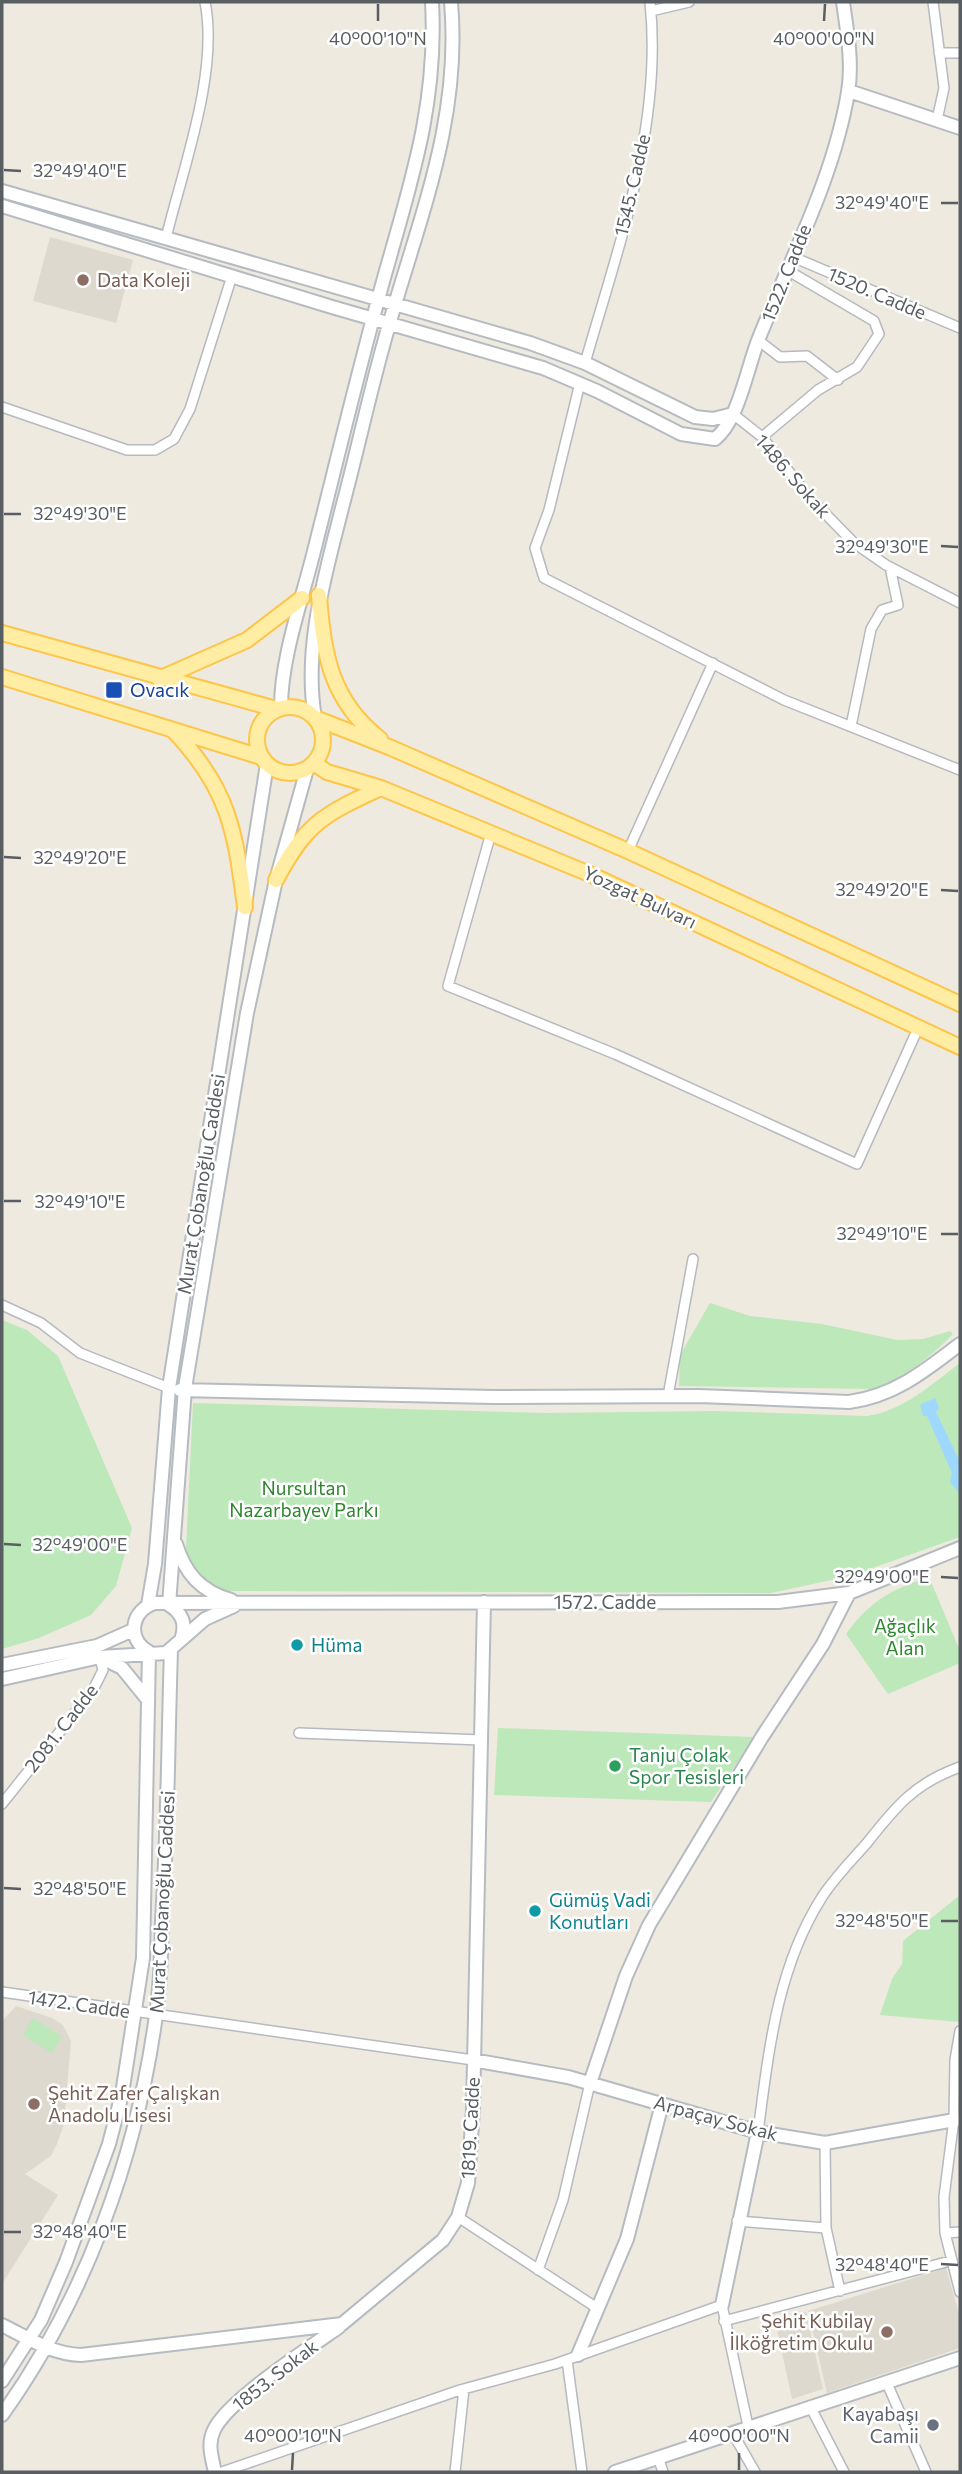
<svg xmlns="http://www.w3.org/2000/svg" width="962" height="2474" viewBox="0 0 962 2474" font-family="Commissioner,sans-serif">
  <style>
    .education { fill: #ddd9cf }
    .green { fill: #bce8ba }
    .water { fill: #9fd8ff }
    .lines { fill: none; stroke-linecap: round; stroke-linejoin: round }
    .street-casing { stroke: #b6b9bf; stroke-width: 12 }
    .secondary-casing { stroke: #b6bbc1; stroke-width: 16 }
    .primary-casing { stroke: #fdc54a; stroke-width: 18 }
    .street { stroke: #fff; stroke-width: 9 }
    .secondary { stroke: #fff; stroke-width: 12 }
    .primary { stroke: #ffeda4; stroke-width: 14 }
    .ticks { fill: none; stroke: #595e63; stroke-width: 2.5 }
    .education-dot { fill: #8d6e63; stroke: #fff; stroke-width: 2.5 }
    .transit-dot { fill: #1a4fb4; stroke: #fff; stroke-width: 2.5 }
    .culture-dot { fill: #0f9aa8; stroke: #fff; stroke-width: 2.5 }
    .leisure-dot { fill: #2e9e5b; stroke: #fff; stroke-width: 2.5 }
    .worship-dot { fill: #6b7280; stroke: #fff; stroke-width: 2.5 }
    .labels { text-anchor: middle; stroke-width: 5; stroke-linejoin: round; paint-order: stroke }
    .street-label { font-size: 19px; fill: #595e63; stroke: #fff }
    .education-label { font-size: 19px; fill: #785e54; stroke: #fff; text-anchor: start }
    .transit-label { font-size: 19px; fill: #164399; stroke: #fff; text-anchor: start }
    .park-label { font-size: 19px; fill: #2e862e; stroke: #fff }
    .culture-label { font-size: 19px; fill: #0d838f; stroke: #fff; text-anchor: start }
    .leisure-label { font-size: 19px; fill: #27864d; stroke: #fff; text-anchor: start }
    .worship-label { font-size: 19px; fill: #5b616d; stroke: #fff; text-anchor: end }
    .ticks-label { font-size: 18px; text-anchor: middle; fill: #595e63; stroke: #fff; stroke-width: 5; stroke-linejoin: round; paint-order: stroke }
  </style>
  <rect width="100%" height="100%" fill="#eeeae0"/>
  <path class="education" d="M50 237 133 260 116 323 33 301Z
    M16 2006 52 2018 63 2025 71 2041 64 2124 57 2144 51 2156 25 2174 58 2195 2 2284V2021Z
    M946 2268 960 2317V2348L827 2393 808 2311Z
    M806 2312 823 2389 792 2399 775 2320Z"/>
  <path class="green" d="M710 1303 750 1316 822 1324 897 1340 923 1339 950 1331 953 1334C931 1356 901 1382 870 1389L679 1386 680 1355Z
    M2 1320 27 1330 58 1356 132 1528 116 1586 91 1615 39 1638 2 1649Z
    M960 1363V1537L850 1576 771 1593 233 1591C206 1589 191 1574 186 1548L193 1403 545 1413 715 1411 867 1416C903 1411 932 1384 960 1363Z
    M929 1577 960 1651V1663L888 1694 846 1634C870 1601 890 1590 929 1577Z
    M498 1728 754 1737 711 1802 494 1795Z
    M960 1895 959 2022 880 2015 892 1979 902 1964 903 1941Z
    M33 2018 62 2036 52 2053 23 2035Z"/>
  <path class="water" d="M935 1398 939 1408 936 1412 960 1462V1494L950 1482 952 1473 927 1416H923L920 1405Z"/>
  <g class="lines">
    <g class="street-casing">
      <path id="street" d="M933 2 944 88 937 120
        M651 11 689 2
        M939 53H960
        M166 238C183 168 219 72 205 2
        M793 257 960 328
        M758 340 780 357 807 356 838 380
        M585 363C618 248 663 124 650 2
        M580 383 549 510 535 548 544 578 784 700 960 770
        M2 407 127 450H155L174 439 190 409 232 276
        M733 414 762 437 808 496 853 542 886 565 960 603
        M762 437 818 390 857 367 879 334 874 321 787 270
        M851 726 871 629 882 610 898 605 890 567
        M491 833 448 986 615 1054 857 1164 919 1026
        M628 851 713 663
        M2 1305 41 1323 80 1353 169 1388
        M668 1396 693 1259
        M299 1733 481 1740
        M2 1804 93 1690 103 1670 99 1655
        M2 1992 473 2060
        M960 2031 955 2060 954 2119 944 2197 945 2233 960 2292
        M758 2132C769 2049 777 1968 822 1897 835 1877 852 1860 867 1843 896 1806 915 1783 960 1767
        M825 2143 826 2228 840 2291
        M458 2217 597 2308
        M737 2221 826 2228
        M945 2233 960 2232
        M538 2270 563 2200 590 2083
        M724 2321 950 2261
        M567 2360 582 2472
        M886 2381 926 2472
        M810 2406 844 2472
        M732 2432 755 2472
        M658 2457 663 2472
        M222 2472 460 2390 555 2364 722 2305 748 2426
        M455 2472 464 2389"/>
    </g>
    <g class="secondary-casing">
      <path id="secondary" d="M849 91 960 128
        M2 191 530 343 585 363 695 417 713 419 733 414
        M2 206 332 307 543 368 597 391 681 434 715 439C739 420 747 367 759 338 791 258 834 177 848 92 853 63 847 31 843 2
        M281 707C281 657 303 597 315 547 336 464 356 380 379 296 407 193 438 111 432 2
        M315 718C303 648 325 576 342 508 359 445 372 381 391 318 422 211 461 116 451 2
        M180 1390 493 1397 699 1396 849 1402C894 1396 925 1371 960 1344
        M176 1544C185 1573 200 1591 231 1600
        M148 1605 155 1564 169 1388 267 764
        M169 1605 185 1388 247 1013 276 880 307 769
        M169 1605C182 1613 187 1624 181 1640
        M149 1652C126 1639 131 1610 155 1603L778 1602 849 1593 960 1548
        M100 1657 122 1668 148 1700
        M2 1665 97 1646 133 1630
        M2 1679 100 1657 166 1653 205 1619 234 1606
        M473 2060 568 2077 758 2132 825 2143 960 2119
        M590 2083 626 1976 649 1925 762 1737 823 1644 849 1593
        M722 2305 758 2132
        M2 2325C28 2338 51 2354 81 2355L342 2324 443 2240 458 2217 468 2183 473 2109 484 1602
        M578 2355 627 2239 662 2104
        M2 2381 41 2320 66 2262 109 2144 122 2094 143 1958 149 1652
        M2 2415C85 2299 137 2156 156 2015 161 1983 161 1951 162 1920 168 1830 168 1740 171 1650
        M215 2472C212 2458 207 2444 214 2430 227 2401 310 2347 339 2327
        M615 2472 960 2358"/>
    </g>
    <g class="primary-casing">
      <path id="primary" d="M319 595C323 654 331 701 380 739
        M2 633 276 709
        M2 677 261 757
        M159 679 247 640 302 598
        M257 740a33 33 0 1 1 66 0a33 33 0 1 1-66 0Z
        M315 718 389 747 628 851 960 1004
        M173 730C229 789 235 830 245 907
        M314 763 327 772 381 788 592 875 960 1047
        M276 880C306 823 324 814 381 788"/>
    </g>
    <use href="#street" class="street"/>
    <use href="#secondary" class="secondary"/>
    <use href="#primary" class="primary"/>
  </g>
  <path class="ticks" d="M378 21V4M824 21 825 4M4 170 21 171M941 203H958M4 514H21M941 546 958 547M4 857 21 858M941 890 958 891M4 1201H21M941 1234H958M4 1544 21 1545M941 1577 958 1578M4 1888 21 1889M941 1921H958M4 2232H21M941 2264 958 2265M292 2470 293 2453M739 2470V2453"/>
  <g class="education-dot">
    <circle cx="83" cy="280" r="7"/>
    <circle cx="34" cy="2104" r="7"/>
    <circle cx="887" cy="2332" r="7"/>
  </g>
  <rect class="transit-dot" x="105" y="681" width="18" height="18" rx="3.5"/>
  <g class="culture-dot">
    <circle cx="297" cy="1645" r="7"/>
    <circle cx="535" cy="1911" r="7"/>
  </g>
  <circle class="leisure-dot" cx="615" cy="1766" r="7"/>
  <circle class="worship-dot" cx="933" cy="2425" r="7"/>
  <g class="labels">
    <g class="street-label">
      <text transform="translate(632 185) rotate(-77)" y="7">1545. Cadde</text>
      <text transform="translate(786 273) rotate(-68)" y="7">1522. Cadde</text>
      <text transform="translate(877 293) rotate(23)" y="7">1520. Cadde</text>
      <text transform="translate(793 476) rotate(49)" y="7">1486. Sokak</text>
      <text transform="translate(640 897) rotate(25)" y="7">Yozgat Bulvarı</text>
      <text transform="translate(201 1184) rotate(-81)" y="7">Murat Çobanoğlu Caddesi</text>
      <text x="605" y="1609">1572. Cadde</text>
      <text transform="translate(61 1728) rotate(-52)" y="7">2081. Cadde</text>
      <text transform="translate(162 1902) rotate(-87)" y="7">Murat Çobanoğlu Caddesi</text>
      <text transform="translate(79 2004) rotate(8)" y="7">1472. Cadde</text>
      <text transform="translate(716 2118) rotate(15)" y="7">Arpaçay Sokak</text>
      <text transform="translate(470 2128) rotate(-87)" y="7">1819. Cadde</text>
      <text transform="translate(275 2375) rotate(-38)" y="7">1853. Sokak</text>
    </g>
    <g class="education-label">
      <text x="97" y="287">Data Koleji</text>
      <text x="48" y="2100">Şehit Zafer Çalışkan<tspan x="48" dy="22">Anadolu Lisesi</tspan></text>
      <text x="873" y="2328" text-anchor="end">Şehit Kubilay<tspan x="873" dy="22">İlköğretim Okulu</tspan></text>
    </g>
    <g class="transit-label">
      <text x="130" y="697">Ovacık</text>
    </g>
    <g class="park-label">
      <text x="304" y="1495">Nursultan<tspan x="304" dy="22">Nazarbayev Parkı</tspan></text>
      <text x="905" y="1633">Ağaçlık<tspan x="905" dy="22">Alan</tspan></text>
    </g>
    <g class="culture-label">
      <text x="311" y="1652">Hüma</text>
      <text x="549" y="1907">Gümüş Vadi<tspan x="549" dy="22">Konutları</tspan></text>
    </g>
    <g class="leisure-label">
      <text x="629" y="1762">Tanju Çolak<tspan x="629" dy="22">Spor Tesisleri</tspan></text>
    </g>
    <g class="worship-label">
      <text x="919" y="2421">Kayabaşı<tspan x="919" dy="22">Camii</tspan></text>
    </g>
  </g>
  <g class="ticks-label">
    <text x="378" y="45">40°00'10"N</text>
    <text x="824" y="45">40°00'00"N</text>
    <text x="80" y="177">32°49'40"E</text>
    <text x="882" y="209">32°49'40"E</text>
    <text x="80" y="520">32°49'30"E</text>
    <text x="882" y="553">32°49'30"E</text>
    <text x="80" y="864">32°49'20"E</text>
    <text x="882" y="896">32°49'20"E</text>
    <text x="80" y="1208">32°49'10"E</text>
    <text x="882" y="1240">32°49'10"E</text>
    <text x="80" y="1551">32°49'00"E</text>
    <text x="882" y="1583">32°49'00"E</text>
    <text x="80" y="1895">32°48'50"E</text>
    <text x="882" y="1927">32°48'50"E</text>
    <text x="80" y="2238">32°48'40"E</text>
    <text x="882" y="2271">32°48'40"E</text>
    <text x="293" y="2442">40°00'10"N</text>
    <text x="739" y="2442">40°00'00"N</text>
  </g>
  <rect width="962" height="2474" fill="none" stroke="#595e63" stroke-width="7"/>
</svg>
